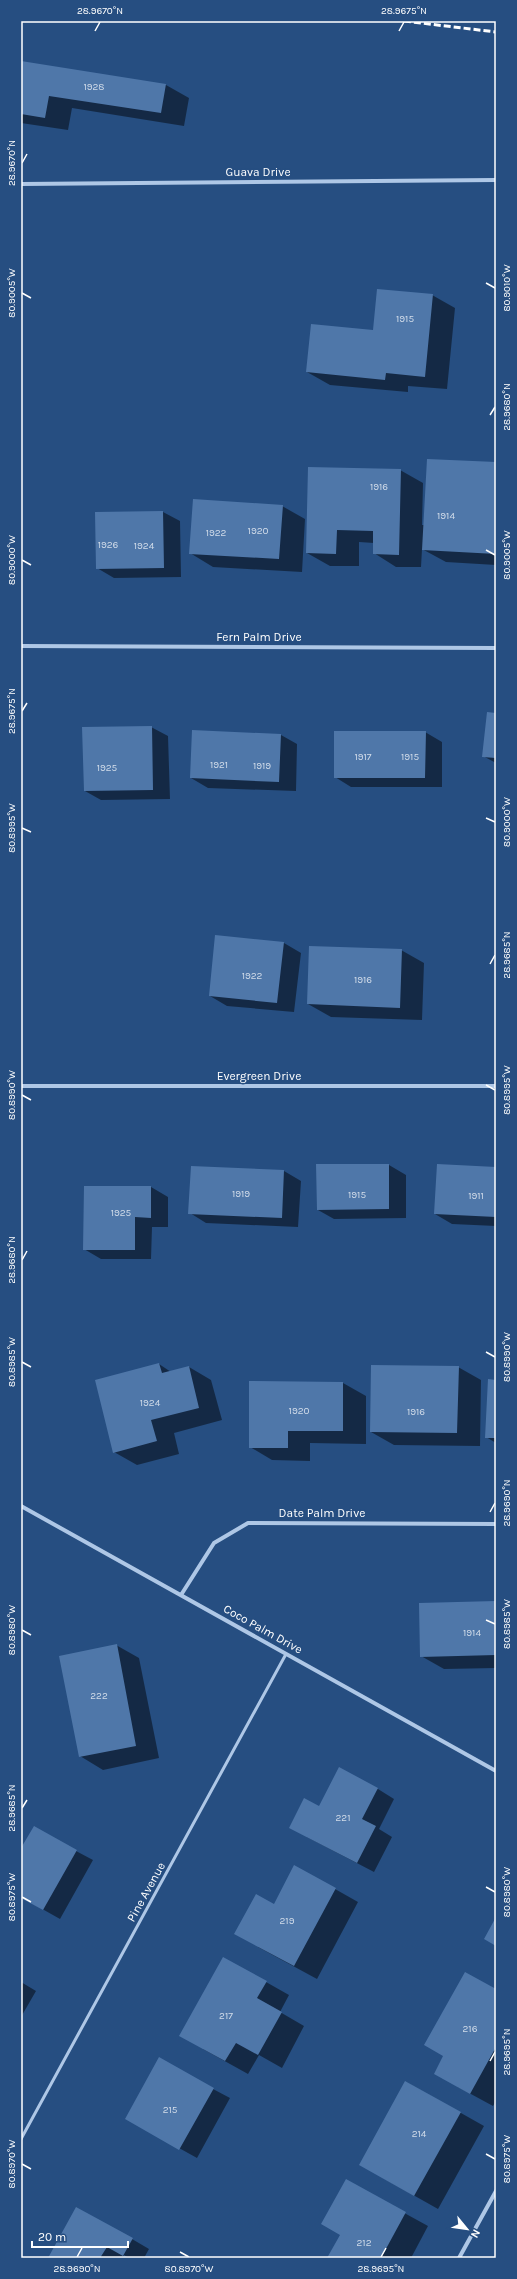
<svg xmlns="http://www.w3.org/2000/svg" width="517" height="2279" viewBox="0 0 517 2279" font-family="Karla,sans-serif">
  <style>
    .shadow { fill: #0007 }
    .building { fill: #4f77a9 }
    .lines { fill: none; stroke-linecap: round; stroke-linejoin: round }
    .service { stroke: #aec7e6; stroke-width: 3 }
    .minor { stroke: #aec7e6; stroke-width: 4 }
    .rail { stroke: #fff; stroke-width: 3; stroke-dasharray: 7 3; stroke-linecap: butt }
    .ticks { fill: none; stroke: #fff; stroke-width: 1.5 }
    .labels { text-anchor: middle; stroke-width: 3; stroke-linejoin: round; paint-order: stroke }
    .number-label { font-size: 10px; fill: #d3ddea }
    .street-label { font-size: 12px; fill: #fff; stroke: #264e81 }
    .neatline { fill: none; stroke: #fff; stroke-width: 1.5 }
    .ticks-label { font-size: 10px; text-anchor: middle; fill: #fff }
  </style>
  <rect width="100%" height="100%" fill="#264e81"/>
  <path class="shadow" d="M21 62 166 85 189 98 184 126 72 108 68 130 21 123Z
    M432 295 455 308 447 389 408 386V392L330 385 307 372Z
    M496 463V565L446 562 422 549 421 567H396L374 553V543L359 542V566H330L307 553 400 470 423 483 422 525H424Z
    M282 506 305 519 302 572 213 567 190 553Z
    M163 512 180 521 181 577 114 578 97 568Z
    M496 714V763L483 756Z
    M151 727 168 736 170 799 101 800 85 791Z
    M425 732 442 742V787H351L335 777Z
    M281 735 297 744 296 791 208 788 191 778Z
    M216 936 284 943 301 953 294 1012 227 1006 210 996Z
    M401 950 424 963 422 1020 331 1017 308 1004Z
    M317 1165H389L406 1175V1218L334 1219 318 1210Z
    M496 1168V1226L452 1224 435 1214Z
    M284 1171 301 1181 298 1227 206 1223 190 1213Z
    M85 1187H151L168 1197V1227H152L151 1259H101L84 1249Z
    M159 1364 171 1372 189 1367 211 1380 222 1420 174 1433 179 1454 137 1465 114 1452Z
    M458 1367 481 1380 480 1446 394 1445 371 1432Z
    M496 1381V1443L486 1437Z
    M250 1382 343 1383 366 1396V1444L310 1443V1461L272 1460 250 1447Z
    M496 1602V1668L444 1669 421 1656Z
    M116 1645 139 1658 159 1758 103 1770 80 1756Z
    M378 1789 394 1799 379 1829 392 1837 374 1872 307 1837 319 1808Z
    M21 1851H76L93 1860 60 1919 21 1897Z
    M335 1889 358 1902 317 1979 258 1947 274 1905Z
    M21 1982 36 1991 21 2017Z
    M266 1982 289 1995 280 2012 304 2026 282 2068 259 2055 248 2074 203 2049Z
    M496 1990V2101L493 2106 458 2087 444 2056Z
    M406 2082 484 2126 438 2209 383 2178Z
    M213 2089 230 2098 197 2158 143 2128Z
    M346 2181 428 2226 411 2258H328L341 2235Z
    M132 2239 149 2249 144 2258H129L124 2255 123 2258H49Z"/>
  <path class="building" d="M21 61 166 84 161 113 49 96 45 118 21 114Z
    M377 289 433 294 425 377 386 373 385 380 306 372 311 324 373 330Z
    M427 459 496 462V554L422 550Z
    M308 467 401 469 399 555 373 554V531L337 530 336 554 306 553Z
    M193 499 283 505 279 559 189 554Z
    M163 511 164 568 96 569 95 512Z
    M487 712 496 713V758L482 757Z
    M152 726 153 790 84 791 82 727Z
    M192 730 281 734 279 782 190 778Z
    M334 731H426L425 778H334Z
    M215 935 284 942 277 1003 209 996Z
    M309 946 402 949 400 1008 307 1004Z
    M316 1164H389V1209L317 1210Z
    M437 1164 496 1167V1217L434 1214Z
    M191 1166 284 1170 282 1218 188 1214Z
    M84 1186H151V1218L135 1217V1250H83Z
    M159 1363 162 1373 189 1366 199 1408 151 1420 157 1441 113 1453 95 1380Z
    M371 1365 459 1366 457 1433 370 1432Z
    M488 1379 496 1380V1438H485Z
    M249 1381 343 1382V1431H288V1448H249Z
    M496 1601V1655L420 1657 419 1603Z
    M117 1644 136 1746 79 1757 59 1656Z
    M339 1767 378 1788 362 1819 376 1826 357 1863 289 1828 304 1798 319 1806Z
    M34 1826 77 1850 43 1910 21 1898V1848Z
    M294 1865 336 1888 294 1966 234 1934 256 1894 274 1904Z
    M496 1917V1946L484 1939Z
    M223 1957 267 1981 257 1998 282 2012 258 2055 236 2043 225 2061 179 2036Z
    M465 1972 496 1989V2047L470 2094 434 2074 443 2056 424 2045Z
    M159 2057 214 2088 179 2150 125 2119Z
    M405 2081 461 2112 414 2196 359 2165Z
    M346 2179 406 2212 381 2258H327L340 2235 321 2224Z
    M76 2207 133 2238 123 2256 107 2247 100 2258H48Z"/>
  <g class="lines">
    <path class="service" d="M21 2139 286 1654"/>
    <path class="minor" d="M21 184 496 180
      M21 646 496 648
      M21 1086H496
      M21 1506 496 1771
      M181 1595 214 1543 248 1523 496 1524
      M459 2258 496 2191"/>
    <path class="rail" d="M404 21 496 32"/>
  </g>
  <path class="ticks" d="M95 31 100 22M399 31 404 22M22 163 27 154M486 283 495 288M22 293 31 298M490 415 495 407M486 550 495 555M22 560 31 565M22 711 27 703M486 818 495 822M22 828 31 832M490 964 495 955M486 1085 495 1090M22 1095 31 1100M22 1260 27 1251M486 1352 495 1357M22 1362 31 1367M490 1512 495 1503M486 1620 495 1624M22 1630 31 1635M22 1808 27 1800M486 1887 495 1892M22 1897 31 1902M490 2061 495 2052M486 2154 495 2159M22 2164 31 2169M180 2252 189 2257M77 2257 82 2248M381 2257 386 2248"/>
  <g class="labels">
    <g class="number-label">
      <text x="94" y="90">1928</text>
      <text x="405" y="322">1915</text>
      <text x="379" y="490">1916</text>
      <text x="446" y="519">1914</text>
      <text x="258" y="534">1920</text>
      <text x="216" y="536">1922</text>
      <text x="108" y="548">1926</text>
      <text x="144" y="549">1924</text>
      <text x="363" y="760">1917</text>
      <text x="410" y="760">1915</text>
      <text x="219" y="768">1921</text>
      <text x="262" y="769">1919</text>
      <text x="107" y="771">1925</text>
      <text x="252" y="979">1922</text>
      <text x="363" y="983">1916</text>
      <text x="241" y="1197">1919</text>
      <text x="357" y="1198">1915</text>
      <text x="476" y="1199">1911</text>
      <text x="121" y="1216">1925</text>
      <text x="150" y="1406">1924</text>
      <text x="299" y="1414">1920</text>
      <text x="416" y="1415">1916</text>
      <text x="472" y="1636">1914</text>
      <text x="99" y="1699">222</text>
      <text x="343" y="1821">221</text>
      <text x="287" y="1924">219</text>
      <text x="226" y="2019">217</text>
      <text x="470" y="2032">216</text>
      <text x="170" y="2113">215</text>
      <text x="419" y="2137">214</text>
      <text x="364" y="2246">212</text>
    </g>
    <g class="street-label">
      <text x="258" y="176">Guava Drive</text>
      <text x="259" y="641">Fern Palm Drive</text>
      <text x="259" y="1080">Evergreen Drive</text>
      <text x="322" y="1517">Date Palm Drive</text>
      <text transform="translate(263 1629) rotate(29)" y="4">Coco Palm Drive</text>
      <text transform="translate(146 1892) rotate(-61)" y="4">Pine Avenue</text>
    </g>
  </g>
  <rect width="517" height="2279" fill="none" stroke="#264e81" stroke-width="44"/>
  <g transform="translate(467 2229) rotate(119)" stroke="#264e81" stroke-width="3" paint-order="stroke">
  <path d="M0-3L7 15L0 10L-7 15Z" fill="#ffffff"/>
  <text y="-6" font-size="11" font-weight="bold" text-anchor="middle" fill="#ffffff">N</text>
  </g>
  <path d="M32 2241v6h96v-6" fill="none" stroke="#ffffff" stroke-width="2"/>
  <text x="38" y="2241" font-size="12" fill="#ffffff" stroke="#264e81" stroke-width="3" paint-order="stroke">20 m</text>
  <rect x="22" y="22" width="473" height="2235" class="neatline"/>
  <g class="ticks-label">
    <text x="100" y="14">28.9670°N</text>
    <text x="404" y="14">28.9675°N</text>
    <text transform="translate(11 163) rotate(-90)" y="4">28.9670°N</text>
    <text transform="translate(506 288) rotate(-90)" y="4">80.9010°W</text>
    <text transform="translate(11 293) rotate(-90)" y="4">80.9005°W</text>
    <text transform="translate(506 407) rotate(-90)" y="4">28.9680°N</text>
    <text transform="translate(506 555) rotate(-90)" y="4">80.9005°W</text>
    <text transform="translate(11 560) rotate(-90)" y="4">80.9000°W</text>
    <text transform="translate(11 711) rotate(-90)" y="4">28.9675°N</text>
    <text transform="translate(506 822) rotate(-90)" y="4">80.9000°W</text>
    <text transform="translate(11 828) rotate(-90)" y="4">80.8995°W</text>
    <text transform="translate(506 955) rotate(-90)" y="4">28.9685°N</text>
    <text transform="translate(506 1090) rotate(-90)" y="4">80.8995°W</text>
    <text transform="translate(11 1095) rotate(-90)" y="4">80.8990°W</text>
    <text transform="translate(11 1260) rotate(-90)" y="4">28.9680°N</text>
    <text transform="translate(506 1357) rotate(-90)" y="4">80.8990°W</text>
    <text transform="translate(11 1362) rotate(-90)" y="4">80.8985°W</text>
    <text transform="translate(506 1503) rotate(-90)" y="4">28.9690°N</text>
    <text transform="translate(506 1624) rotate(-90)" y="4">80.8985°W</text>
    <text transform="translate(11 1630) rotate(-90)" y="4">80.8980°W</text>
    <text transform="translate(11 1808) rotate(-90)" y="4">28.9685°N</text>
    <text transform="translate(506 1892) rotate(-90)" y="4">80.8980°W</text>
    <text transform="translate(11 1897) rotate(-90)" y="4">80.8975°W</text>
    <text transform="translate(506 2052) rotate(-90)" y="4">28.9695°N</text>
    <text transform="translate(506 2159) rotate(-90)" y="4">80.8975°W</text>
    <text transform="translate(11 2164) rotate(-90)" y="4">80.8970°W</text>
    <text x="77" y="2272">28.9690°N</text>
    <text x="189" y="2272">80.8970°W</text>
    <text x="381" y="2272">28.9695°N</text>
  </g>
</svg>
